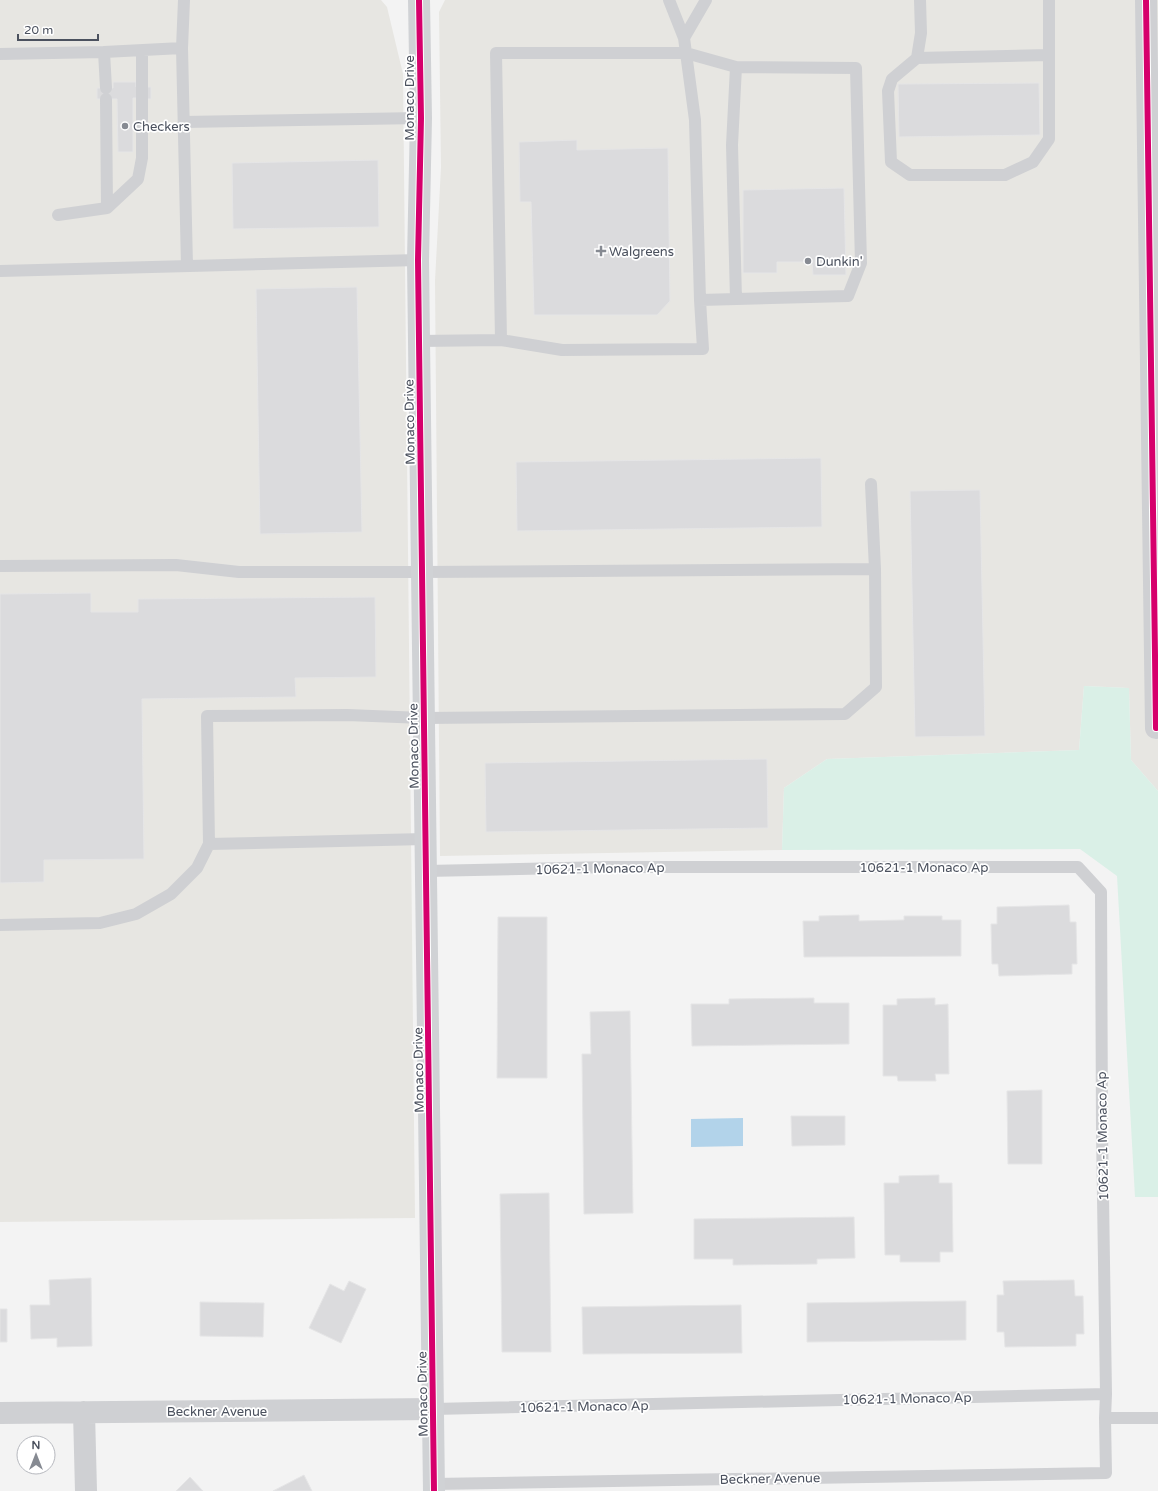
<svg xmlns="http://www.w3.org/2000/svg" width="1158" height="1491" viewBox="0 0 1158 1491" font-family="'Varela Round',sans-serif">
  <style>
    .commercial { fill: #e7e6e2 }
    .green { fill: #daf0e7 }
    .water { fill: #b2d3ea }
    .building { fill: #dbdbdd; stroke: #e5e5e6 }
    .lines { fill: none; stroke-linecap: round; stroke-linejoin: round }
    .lane { stroke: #cfd0d3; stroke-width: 12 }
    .street { stroke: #cfd0d3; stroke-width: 22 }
    .secondary { stroke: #d0d2d5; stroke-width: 22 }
    .cycleway-casing { stroke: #fff; stroke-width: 8 }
    .cycleway { stroke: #d6006c; stroke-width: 6 }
    .poi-dot { fill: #868a92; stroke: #fff; stroke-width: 1.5 }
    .labels { text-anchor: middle; stroke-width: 3.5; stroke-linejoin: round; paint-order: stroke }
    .street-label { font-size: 13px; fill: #4b515e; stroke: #fff }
    .poi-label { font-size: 13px; fill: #4b515e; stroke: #fff; text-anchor: start }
  </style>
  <rect width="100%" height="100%" fill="#f3f3f3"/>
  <path class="commercial" d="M0 0H381L387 7 403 74 415 1218 0 1222Z
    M445 0H1158V791L1131 760 1129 688 1084 686 1079 750 827 759 784 788 782 850 440 856 435 281 441 167 439 12Z"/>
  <path class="green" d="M1084 686 1129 688 1131 760 1158 791V1197H1135L1117 876 1080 849 782 850 784 788 827 759 1079 750Z"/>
  <path class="water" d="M743 1118V1146L691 1147V1119Z"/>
  <path class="building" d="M113 82H136V87H151V99H136V98H133V152H118L117 99H97V88H113Z
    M1039 83 1040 135 899 137 898 84Z
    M577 140V150L668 148 670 301 657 315H534L531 202H520L519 142Z
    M378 160 379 227 233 229 232 163Z
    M844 188 846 275H813L812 262H777V273H743V190Z
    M357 287 362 532 260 534 256 289Z
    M821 458 822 527 517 531 516 462Z
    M980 490 985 736 915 737 910 491Z
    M91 593V612H138V599L375 597 376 677 295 678 296 697 142 699 144 859 44 860V882L0 883V594Z
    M767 759 768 828 486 832 485 763Z
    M1069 905 1070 922H1076L1077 964H1072V974L999 976 998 964H992L991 924H997V907Z
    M859 915V921L904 920V916H942V920H961V956L804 957 803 921H819V916Z
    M498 917H547V1078H497Z
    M814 998V1003H849V1044L692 1046 691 1004H729V999Z
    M935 998V1005L948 1004 949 1074H935L936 1081H898L897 1076H883V1005H897V999Z
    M630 1011 633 1213 584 1214 582 1054H591L590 1012Z
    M1042 1090V1164H1008L1007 1091Z
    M791 1116H845V1145L792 1146Z
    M939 1175V1183H952L953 1252H940V1262H900V1255H885L884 1183H899V1176Z
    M549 1193 551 1352H502L500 1194Z
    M854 1217 855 1258 817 1259V1264L733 1265V1259H694V1219Z
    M91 1278 92 1346 57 1347V1338L31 1339 30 1305H50L49 1280Z
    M1074 1280 1075 1296H1083L1084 1334H1076V1346L1005 1347 1004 1332H997V1295H1004L1003 1281Z
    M349 1281 366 1289 341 1343 309 1328 330 1284 344 1291Z
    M966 1301V1340L807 1342V1303Z
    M200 1302 264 1303 263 1337 200 1336Z
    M741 1305 742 1353 583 1354 582 1307Z
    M0 1309H7V1342H0Z
    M304 1475 312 1491H273Z
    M190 1477 203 1491H176Z"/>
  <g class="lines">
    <path class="lane" d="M184 0 182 48 187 266
      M669 0 684 38 706 0
      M920 0 921 33 917 58 892 79 888 91 891 162 910 175H1005L1033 162 1049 139V0
      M104 52 106 88
      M0 54 104 52 182 48
      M917 58 1049 55
      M736 67 732 145 736 299
      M106 99 107 208
      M184 122 421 118
      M58 215 107 208 138 179 142 158V51
      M0 271 418 260
      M501 340 496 53H686L736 67 856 68 861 263 848 296 700 300 695 120 684 38
      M419 341 501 340 562 350 703 349 700 300
      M871 484 875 569
      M0 566 176 565 239 572H421L875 569 876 687 845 714 423 718 347 715 207 716 209 844
      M426 871 608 867H1078L1101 892 1102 1131 1106 1394 433 1409
      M0 925 100 923 136 914 171 894 197 868 209 844 425 839
      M1106 1394 1105 1418H1158
      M434 1484 1106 1473 1105 1418"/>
    <path class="street" d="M1146 0 1156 728
      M84 1412 86 1491
      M0 1413 433 1409"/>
    <path class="secondary" d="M419 0 421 118 418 260 419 341 434 1491"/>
    <g class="cycleway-casing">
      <path id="cycleway" d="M419 0 421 118 418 260 419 341 434 1491
        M1146 0 1156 728"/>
    </g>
    <use href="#cycleway" class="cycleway"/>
  </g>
  <g class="poi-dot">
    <circle cx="125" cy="126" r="4"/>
    <path d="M599 245h4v4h4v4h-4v4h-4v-4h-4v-4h4z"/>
    <circle cx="808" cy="261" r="4"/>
  </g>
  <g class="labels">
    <g class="street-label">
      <text transform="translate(409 98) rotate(-90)" y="5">Monaco Drive</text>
      <text transform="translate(409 422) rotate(-91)" y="5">Monaco Drive</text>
      <text transform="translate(413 746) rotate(-91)" y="5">Monaco Drive</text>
      <text x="924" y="872">10621-1 Monaco Ap</text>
      <text transform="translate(600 868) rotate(-1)" y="5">10621-1 Monaco Ap</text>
      <text transform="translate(418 1070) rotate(-91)" y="5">Monaco Drive</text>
      <text transform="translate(1102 1136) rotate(-91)" y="5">10621-1 Monaco Ap</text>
      <text transform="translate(422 1394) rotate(-91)" y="5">Monaco Drive</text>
      <text transform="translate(907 1398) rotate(-1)" y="5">10621-1 Monaco Ap</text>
      <text transform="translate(584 1406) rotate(-1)" y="5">10621-1 Monaco Ap</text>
      <text x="217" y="1416">Beckner Avenue</text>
      <text transform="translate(770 1478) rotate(-1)" y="5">Beckner Avenue</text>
    </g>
    <g class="poi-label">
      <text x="133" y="131">Checkers</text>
      <text x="609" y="256">Walgreens</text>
      <text x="816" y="266">Dunkin'</text>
    </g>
  </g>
  <g transform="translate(36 1455)"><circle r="19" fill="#ffffff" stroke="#b7b9bf"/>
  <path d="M0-3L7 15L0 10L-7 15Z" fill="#868a92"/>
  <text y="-6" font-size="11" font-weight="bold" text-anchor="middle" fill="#4b515e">N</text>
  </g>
  <path d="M18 34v6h80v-6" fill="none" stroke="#4b515e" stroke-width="2"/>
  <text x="24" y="34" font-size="12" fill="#4b515e" stroke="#ffffff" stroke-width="3" paint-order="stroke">20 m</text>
</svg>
